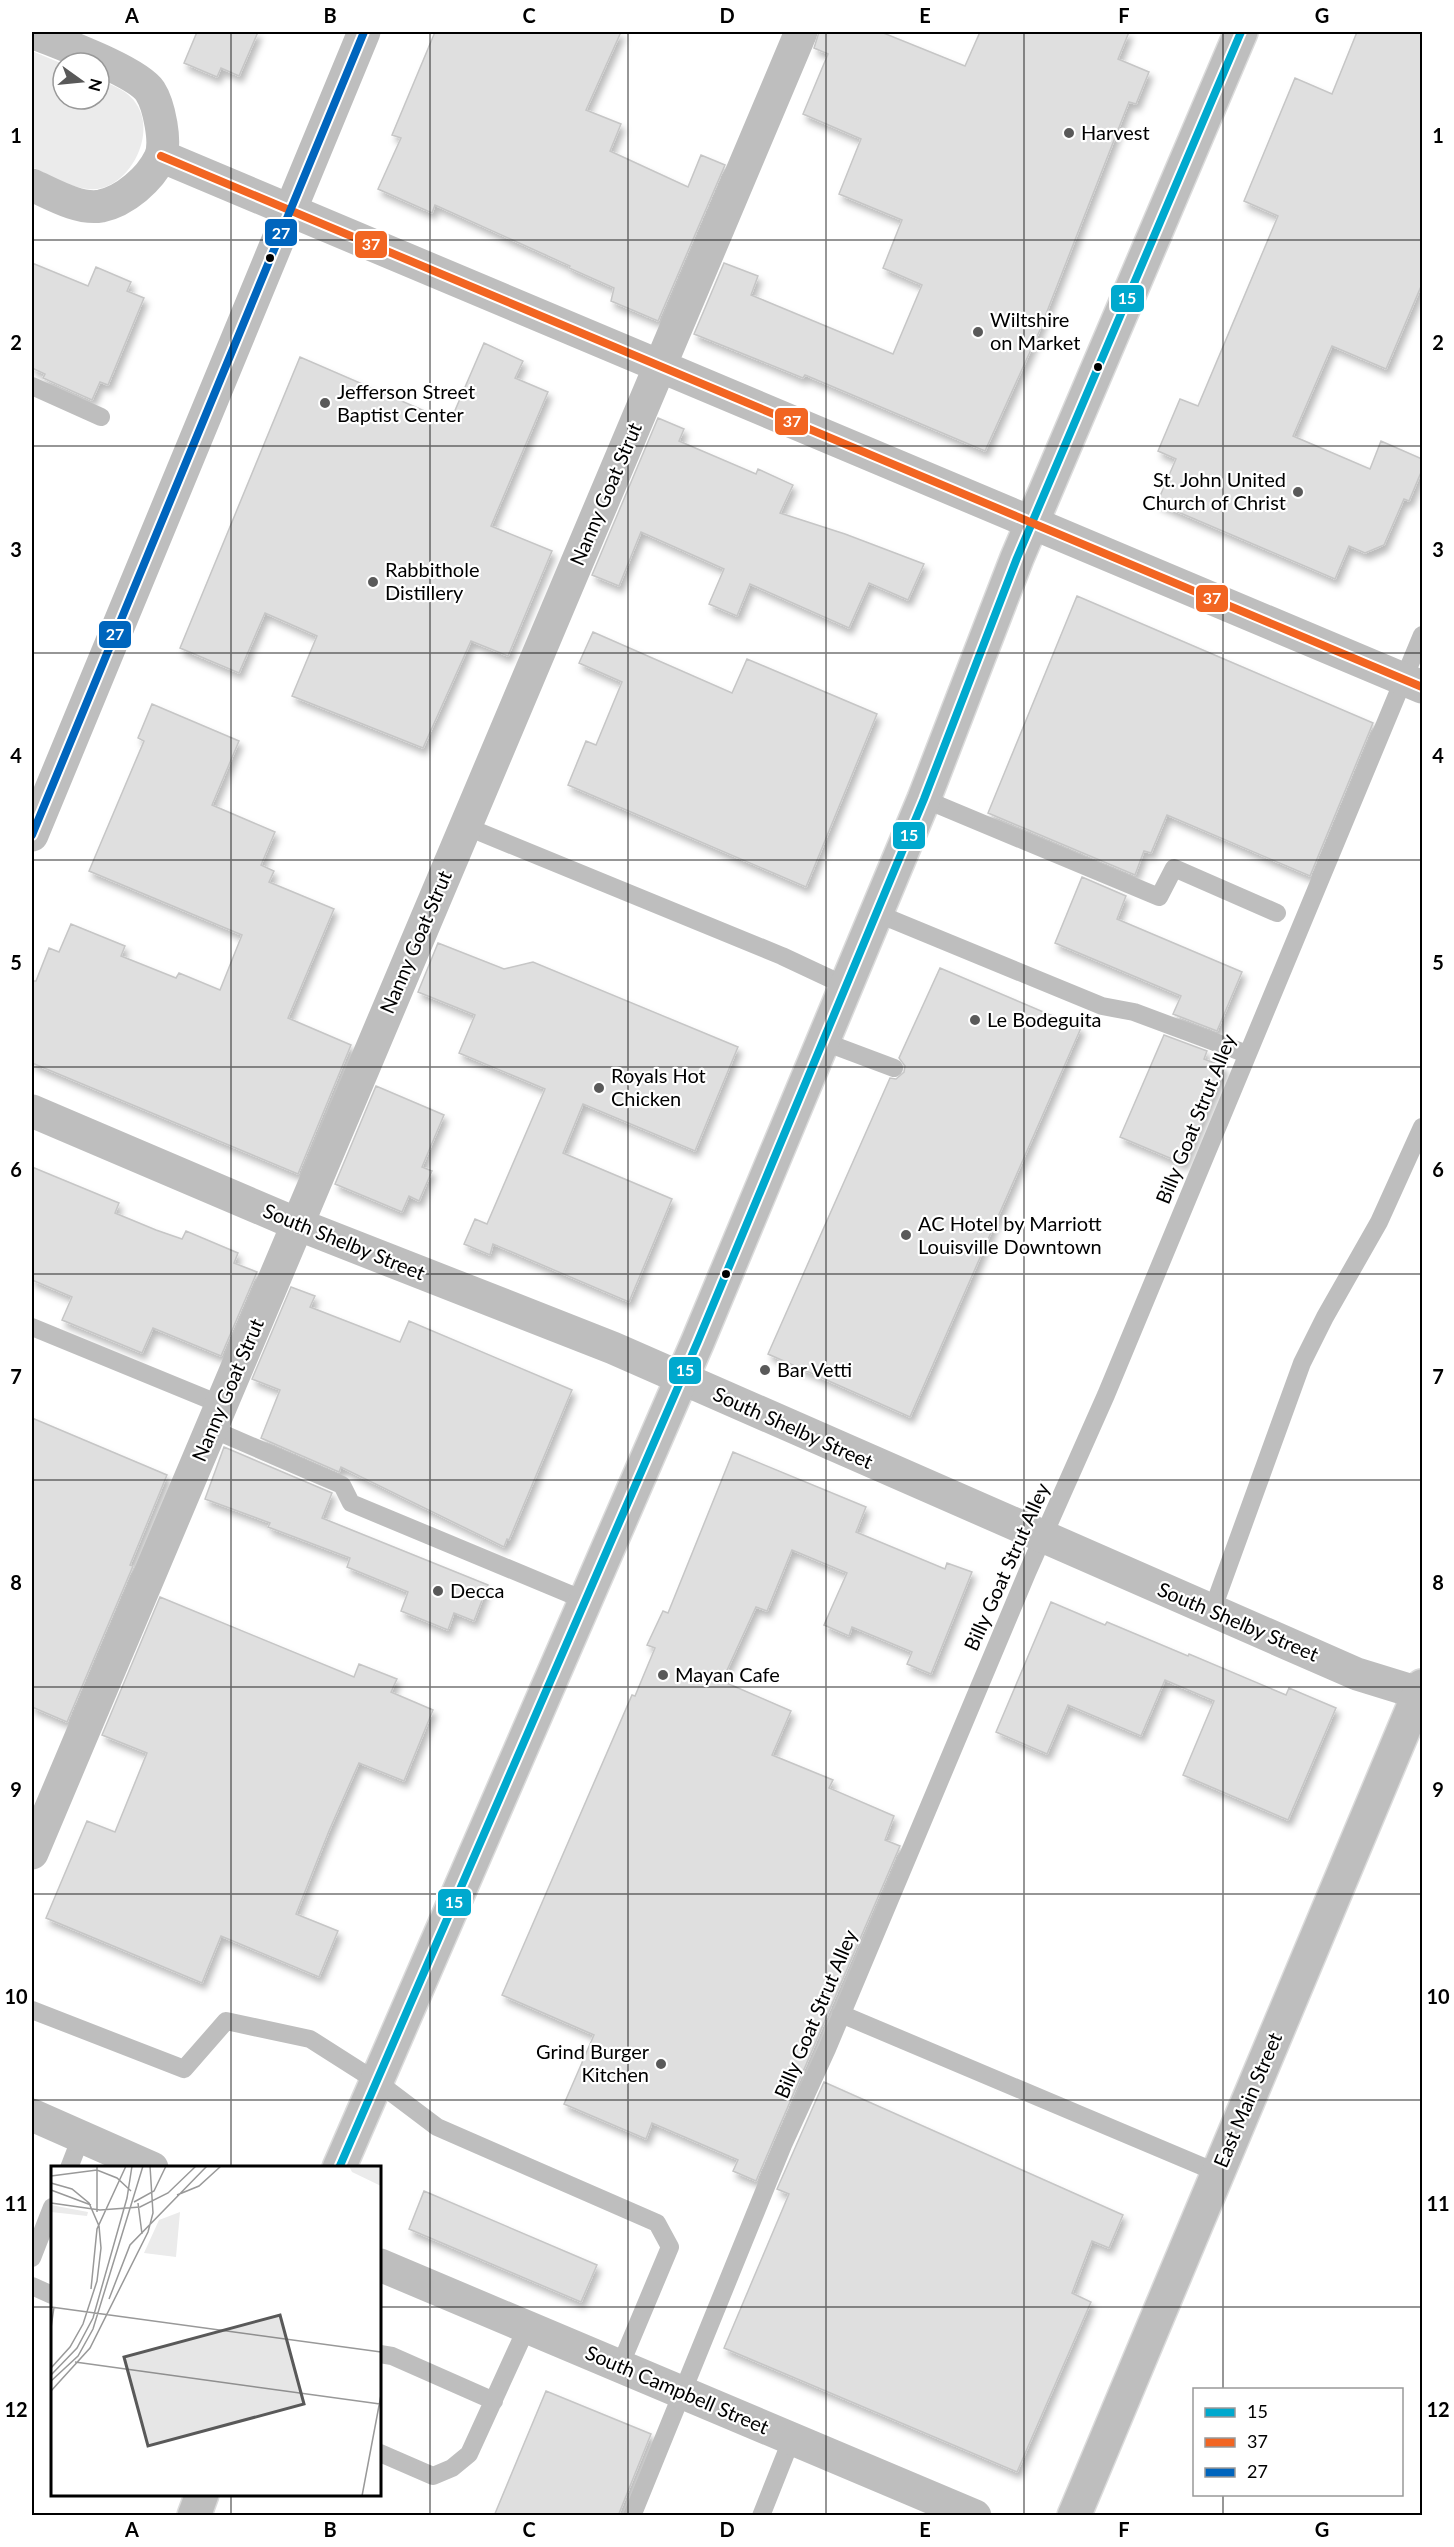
<svg xmlns="http://www.w3.org/2000/svg" width="1454" height="2547" viewBox="0 0 1454 2547" font-family="Lato,sans-serif">
  <style>
    .green { fill: #ebebeb }
    .building { fill: #dfdfdf; stroke: #c6c6c6; stroke-width: 1.5; filter: url(#shadow) }
    .lines { fill: none; stroke-linecap: round; stroke-linejoin: round }
    .primary-casing { stroke: #dbdbdb; stroke-width: 36 }
    .service { stroke: #bebebe; stroke-width: 18 }
    .minor { stroke: #bebebe; stroke-width: 33 }
    .tertiary { stroke: #bebebe; stroke-width: 33 }
    .primary { stroke: #bebebe; stroke-width: 33 }
    .bus-1-casing { stroke: #fff; stroke-width: 12 }
    .bus-2-casing { stroke: #fff; stroke-width: 12 }
    .bus-3-casing { stroke: #fff; stroke-width: 12 }
    .bus-1 { stroke: #00a9ce; stroke-width: 8 }
    .bus-2 { stroke: #f26522; stroke-width: 8 }
    .bus-3 { stroke: #0065bd; stroke-width: 8 }
    .grid { fill: none; stroke: #000; stroke-width: 1.5; stroke-opacity: 0.55 }
    .poi-dot { fill: #595959; stroke: #fff; stroke-width: 2 }
    .bus-dot { fill: #000; stroke: #fff; stroke-width: 2 }
    .labels { text-anchor: middle; stroke-width: 4.5; stroke-linejoin: round; paint-order: stroke }
    .poi-label { font-size: 20px; fill: #000; stroke: #fff; text-anchor: start }
    .street-label { font-size: 20px; fill: #000; stroke: #fff }
    .inset-road { fill: none; stroke: #999; stroke-width: 1.5 }
    .view { fill: #595959; fill-opacity: 0.15; stroke: #595959; stroke-width: 3 }
    .inset-edge { fill: none; stroke: #000; stroke-width: 3 }
    .line-badge { stroke: #fff; stroke-width: 2 }
    .badge-label { font-size: 16px; text-anchor: middle; font-weight: bold; fill: #fff }
    .neatline { fill: none; stroke: #000; stroke-width: 2 }
    .grid-label { font-size: 20px; text-anchor: middle; font-weight: bold; fill: #000 }
  </style>
  <defs>
    <filter id="shadow"><feDropShadow dx="3.5" dy="6" stdDeviation="3" flood-color="#0004"/></filter>
  </defs>
  <rect width="100%" height="100%" fill="#fff"/>
  <path class="green" d="M32 51 63 64V99H99V80C113 85 129 91 137 105 155 133 133 180 102 188 79 194 51 176 32 167Z"/>
  <path class="building" d="M197 32H258L239 76 221 68 217 77 184 63Z
    M435 32H621L586 110 621 124 610 151 688 187 701 155 725 165 658 321 611 301 614 288 569 268 570 266 435 205 432 213 378 189 401 138 392 135Z
    M819 32H881L965 66 980 32H1129L1118 59 1149 72 1136 104 1129 102 1039 332 985 451 805 375 803 378 694 334 724 263 758 276 751 295 893 354 922 285 883 268 902 220 839 194 861 139 803 114 828 54 814 48Z
    M1357 32H1422V284L1386 369 1332 346 1293 436 1370 469 1381 441 1422 459V470L1409 501 1404 499 1384 545 1365 553 1349 546 1335 579 1157 503 1176 459 1158 451 1180 399 1198 406 1278 216 1244 201 1295 78 1332 94Z
    M32 263 88 286 96 267 131 282 127 291 144 298 108 385 100 382 92 400 43 378 45 374 32 368Z
    M484 343 523 361 515 378 548 392 491 526 552 551 508 656 471 641 423 748 292 696 317 636 265 613 239 673 180 648 300 357 450 422Z
    M658 418 684 429 679 441 756 474 758 469 793 485 780 513 845 534 924 564 908 600 869 583 849 628 750 584 737 616 709 604 724 569 641 532 619 586 592 575Z
    M1077 596 1373 723 1310 876 1167 815 1151 853 1144 851 1135 875 988 813Z
    M593 632 732 693 747 659 877 714 806 887 568 785 586 741 596 745 622 682 579 663Z
    M152 704 239 741 212 805 275 832 261 865 274 871 269 882 334 909 288 1018 351 1045 298 1174 32 1063V981H36L49 948 59 952 71 924 125 946 121 956 176 978 179 973 220 990 242 935 89 871 144 741 138 738Z
    M1082 877 1126 896 1117 919 1242 972 1217 1031 1173 1014 1181 996 1055 943Z
    M438 943 504 969 533 962 738 1047 695 1151 583 1104 563 1153 672 1199 629 1302 493 1244 490 1255 464 1244 475 1219 487 1224 545 1089 459 1053 475 1015 418 992Z
    M940 968 1081 1028 910 1417 768 1354 890 1078 896 1079 904 1072 905 1066 899 1058Z
    M1164 1035 1207 1051 1204 1059 1225 1067 1184 1164 1120 1137Z
    M376 1086 444 1115 422 1167 432 1171 419 1201 409 1196 402 1212 335 1184Z
    M32 1167 119 1203 115 1213 156 1230 182 1239 186 1231 238 1253 234 1263 257 1272 221 1356 153 1328 142 1353 62 1320 72 1297 32 1280Z
    M291 1287 315 1296 310 1307 400 1342 409 1321 572 1390 509 1540 507 1539 504 1547 341 1467 339 1472 261 1438 280 1390 252 1379Z
    M32 1418 167 1475 130 1565 133 1566 67 1722 32 1707Z
    M224 1447 332 1493 322 1518 488 1585 474 1621 454 1613 448 1630 401 1611 408 1592 347 1567 350 1558 268 1527 270 1523 205 1499Z
    M733 1452 866 1507 856 1532 945 1569 947 1563 972 1572 931 1674 907 1664 912 1652 852 1627 849 1636 824 1625 847 1573 792 1550 767 1611 756 1607 722 1681 791 1711 772 1755 833 1780 829 1788 894 1816 885 1840 900 1846 756 2181 733 2171 738 2160 652 2123 646 2139 564 2104 594 2035 502 1995 632 1695 635 1696 655 1648 647 1645 663 1611 668 1613Z
    M160 1597 354 1677 359 1664 397 1679 391 1692 433 1710 404 1781 359 1763 329 1831 296 1914 338 1931 319 1977 221 1936 202 1983 46 1918 87 1821 115 1832 147 1753 102 1735Z
    M1051 1602 1105 1625 1107 1622 1188 1656 1189 1654 1286 1695 1289 1688 1336 1708 1288 1820 1183 1775 1214 1701 1165 1680 1141 1736 1068 1705 1047 1754 996 1732Z
    M824 2082 1123 2215 1109 2248 1092 2241 1072 2293 1091 2302 1017 2472 724 2348 789 2194 777 2189Z
    M424 2191 597 2265 581 2302 409 2229Z
    M546 2391 651 2434 618 2516H494Z"/>
  <g class="lines">
    <g class="primary-casing">
      <path id="primary" d="M339 2168 698 1341 924 799 1017 558 1241 32
        M194 2516 202 2494
        M1074 2516 1422 1686"/>
    </g>
    <path class="service" d="M32 386 101 417
      M924 799 1159 897 1174 868 1277 913
      M465 826 782 956 846 986
      M876 913 1102 1006 1134 1012 1247 1054
      M822 1041 894 1068
      M32 1327 222 1405
      M212 1429 342 1485 351 1503 584 1600
      M1212 1611 1302 1363 1325 1317 1379 1222 1422 1127
      M32 2010 184 2069 226 2021 310 2039 376 2081 437 2127 657 2223 670 2247 620 2366
      M841 2014 1218 2173
      M69 2168 81 2137
      M32 2258 52 2207
      M32 2286 52 2295
      M380 2354 392 2356 494 2401
      M380 2453 433 2476 452 2468 469 2454 527 2327
      M632 2516 783 2145 827 2049 1027 1573 1106 1395 1422 635
      M761 2516 792 2438"/>
    <path class="minor" d="M32 32C58 43 135 70 150 91 159 105 167 143 160 158 150 179 125 201 101 206 79 210 52 194 32 185
      M161 156 1422 687
      M32 1111 297 1224 613 1348 1357 1674 1422 1694
      M32 1853 801 32
      M32 2115 152 2168
      M380 2265 975 2516"/>
    <path class="tertiary" d="M32 835 364 32"/>
    <use href="#primary" class="primary"/>
    <g class="bus-1-casing">
      <path id="bus-1" d="M339 2168 698 1341 924 799 1017 558 1241 32"/>
    </g>
    <g class="bus-2-casing">
      <path id="bus-2" d="M161 156 1422 687"/>
    </g>
    <g class="bus-3-casing">
      <path id="bus-3" d="M32 835 364 32"/>
    </g>
    <use href="#bus-1" class="bus-1"/>
    <use href="#bus-2" class="bus-2"/>
    <use href="#bus-3" class="bus-3"/>
  </g>
  <path class="grid" d="M231 32V2168M430 32V2516M628 32V2516M826 32V2516M1024 32V2516M1223 32V2390M32 240H1422M32 446H1422M32 653H1422M32 860H1422M32 1067H1422M32 1274H1422M32 1480H1422M32 1687H1422M32 1894H1422M32 2100H1422M32 2307H52M380 2307H1422M231 2494V2516M1223 2494V2516"/>
  <g class="poi-dot">
    <circle cx="1069" cy="133" r="6"/>
    <circle cx="978" cy="332" r="6"/>
    <circle cx="325" cy="403" r="6"/>
    <circle cx="1298" cy="492" r="6"/>
    <circle cx="373" cy="582" r="6"/>
    <circle cx="975" cy="1020" r="6"/>
    <circle cx="599" cy="1088" r="6"/>
    <circle cx="906" cy="1235" r="6"/>
    <circle cx="765" cy="1370" r="6"/>
    <circle cx="438" cy="1591" r="6"/>
    <circle cx="663" cy="1675" r="6"/>
    <circle cx="661" cy="2064" r="6"/>
  </g>
  <g class="bus-dot">
    <circle cx="270" cy="258" r="5"/>
    <circle cx="1098" cy="367" r="5"/>
    <circle cx="726" cy="1274" r="5"/>
  </g>
  <g class="labels">
    <g class="poi-label">
      <text x="1081" y="140">Harvest</text>
      <text x="990" y="327">Wiltshire<tspan x="990" dy="23">on Market</tspan></text>
      <text x="337" y="399">Jefferson Street<tspan x="337" dy="23">Baptist Center</tspan></text>
      <text x="1286" y="487" text-anchor="end">St. John United<tspan x="1286" dy="23">Church of Christ</tspan></text>
      <text x="385" y="577">Rabbithole<tspan x="385" dy="23">Distillery</tspan></text>
      <text x="987" y="1027">Le Bodeguita</text>
      <text x="611" y="1083">Royals Hot<tspan x="611" dy="23">Chicken</tspan></text>
      <text x="918" y="1231">AC Hotel by Marriott<tspan x="918" dy="23">Louisville Downtown</tspan></text>
      <text x="777" y="1377">Bar Vetti</text>
      <text x="450" y="1598">Decca</text>
      <text x="675" y="1682">Mayan Cafe</text>
      <text x="649" y="2059" text-anchor="end">Grind Burger<tspan x="649" dy="23">Kitchen</tspan></text>
    </g>
    <g class="street-label">
      <text transform="translate(606 494) rotate(-67)" y="7">Nanny Goat Strut</text>
      <text transform="translate(416 942) rotate(-67)" y="7">Nanny Goat Strut</text>
      <text transform="translate(1196 1119) rotate(-68)" y="7">Billy Goat Strut Alley</text>
      <text transform="translate(344 1242) rotate(22)" y="7">South Shelby Street</text>
      <text transform="translate(228 1390) rotate(-67)" y="7">Nanny Goat Strut</text>
      <text transform="translate(793 1428) rotate(24)" y="7">South Shelby Street</text>
      <text transform="translate(1007 1567) rotate(-66)" y="7">Billy Goat Strut Alley</text>
      <text transform="translate(1238 1622) rotate(23)" y="7">South Shelby Street</text>
      <text transform="translate(816 2014) rotate(-67)" y="7">Billy Goat Strut Alley</text>
      <text transform="translate(1248 2100) rotate(-67)" y="7">East Main Street</text>
      <text transform="translate(677 2390) rotate(23)" y="7">South Campbell Street</text>
    </g>
  </g>
  <g transform="translate(51 2166)">
    <rect width="330" height="330" fill="#fff"/>
    <path d="M298 0H330V20L301 6ZM0 39 37 46 36 50 0 46ZM129 46 125 91 93 87 108 54Z" fill="#ebebeb"/>
    <path class="inset-road" d="M46 0V46M0 10 46 4 66 12 80 25M0 17 21 23 38 37 48 60 50 82 46 115 32 158 19 181 0 202M0 24 40 39M126 29 148 20 170 0M83 36 103 25 115 0M0 37 49 44 89 41 117 27 145 0M87 37 91 68M40 123 46 63 75 0M58 133 79 79 156 0M0 141 330 186M0 162 3 141M24 196 329 238M0 209 26 182 42 152 76 32 81 0M0 215 27 190 42 163 92 0M0 225 39 182 97 66 102 47 99 0M311 330 330 229"/>
    <path class="view" d="M229 149 253 238 97 280 73 191Z"/>
    <rect width="330" height="330" class="inset-edge"/>
  </g>
  <g class="line-badge">
    <rect x="264" y="218" width="34" height="29" rx="6" fill="#0065bd"/>
    <rect x="354" y="230" width="34" height="29" rx="6" fill="#f26522"/>
    <rect x="1110" y="284" width="35" height="29" rx="6" fill="#00a9ce"/>
    <rect x="774" y="407" width="35" height="29" rx="6" fill="#f26522"/>
    <rect x="1195" y="584" width="34" height="29" rx="6" fill="#f26522"/>
    <rect x="98" y="620" width="34" height="29" rx="6" fill="#0065bd"/>
    <rect x="892" y="821" width="34" height="29" rx="6" fill="#00a9ce"/>
    <rect x="668" y="1356" width="34" height="29" rx="6" fill="#00a9ce"/>
    <rect x="437" y="1888" width="35" height="29" rx="6" fill="#00a9ce"/>
  </g>
  <g class="badge-label">
    <text x="281" y="239">27</text>
    <text x="371" y="250">37</text>
    <text x="1127" y="304">15</text>
    <text x="792" y="427">37</text>
    <text x="1212" y="604">37</text>
    <text x="115" y="640">27</text>
    <text x="909" y="841">15</text>
    <text x="685" y="1376">15</text>
    <text x="454" y="1908">15</text>
  </g>
  <rect width="1454" height="2547" fill="none" stroke="#ffffff" stroke-width="66"/>
  <rect x="1193" y="2388" width="210" height="108" fill="#ffffff" stroke="#999999" stroke-width="1.5"/>
  <rect x="1205" y="2408" width="30" height="9" fill="#00a9ce" stroke="#999999" stroke-width="1.5"/>
  <text x="1247" y="2418" font-size="18" fill="#000000">15</text>
  <rect x="1205" y="2438" width="30" height="9" fill="#f26522" stroke="#999999" stroke-width="1.5"/>
  <text x="1247" y="2448" font-size="18" fill="#000000">37</text>
  <rect x="1205" y="2468" width="30" height="9" fill="#0065bd" stroke="#999999" stroke-width="1.5"/>
  <text x="1247" y="2478" font-size="18" fill="#000000">27</text>
  <g transform="translate(81 81) rotate(105)"><circle r="28" fill="#ffffff" stroke="#999999" stroke-width="1.5"/>
  <path d="M0-4.5L10 22L0 15L-10 22Z" fill="#595959"/>
  <text y="-9" font-size="16" font-weight="bold" text-anchor="middle" fill="#000000">N</text>
  </g>
  <rect x="33" y="33" width="1388" height="2481" class="neatline"/>
  <g class="grid-label">
    <text x="132" y="23">A</text>
    <text x="330" y="23">B</text>
    <text x="529" y="23">C</text>
    <text x="727" y="23">D</text>
    <text x="925" y="23">E</text>
    <text x="1124" y="23">F</text>
    <text x="1322" y="23">G</text>
    <text x="16" y="143">1</text>
    <text x="1438" y="143">1</text>
    <text x="16" y="350">2</text>
    <text x="1438" y="350">2</text>
    <text x="16" y="557">3</text>
    <text x="1438" y="557">3</text>
    <text x="16" y="763">4</text>
    <text x="1438" y="763">4</text>
    <text x="16" y="970">5</text>
    <text x="1438" y="970">5</text>
    <text x="16" y="1177">6</text>
    <text x="1438" y="1177">6</text>
    <text x="16" y="1384">7</text>
    <text x="1438" y="1384">7</text>
    <text x="16" y="1590">8</text>
    <text x="1438" y="1590">8</text>
    <text x="16" y="1797">9</text>
    <text x="1438" y="1797">9</text>
    <text x="16" y="2004">10</text>
    <text x="1438" y="2004">10</text>
    <text x="16" y="2211">11</text>
    <text x="1438" y="2211">11</text>
    <text x="16" y="2417">12</text>
    <text x="1438" y="2417">12</text>
    <text x="132" y="2537">A</text>
    <text x="330" y="2537">B</text>
    <text x="529" y="2537">C</text>
    <text x="727" y="2537">D</text>
    <text x="925" y="2537">E</text>
    <text x="1124" y="2537">F</text>
    <text x="1322" y="2537">G</text>
  </g>
</svg>
